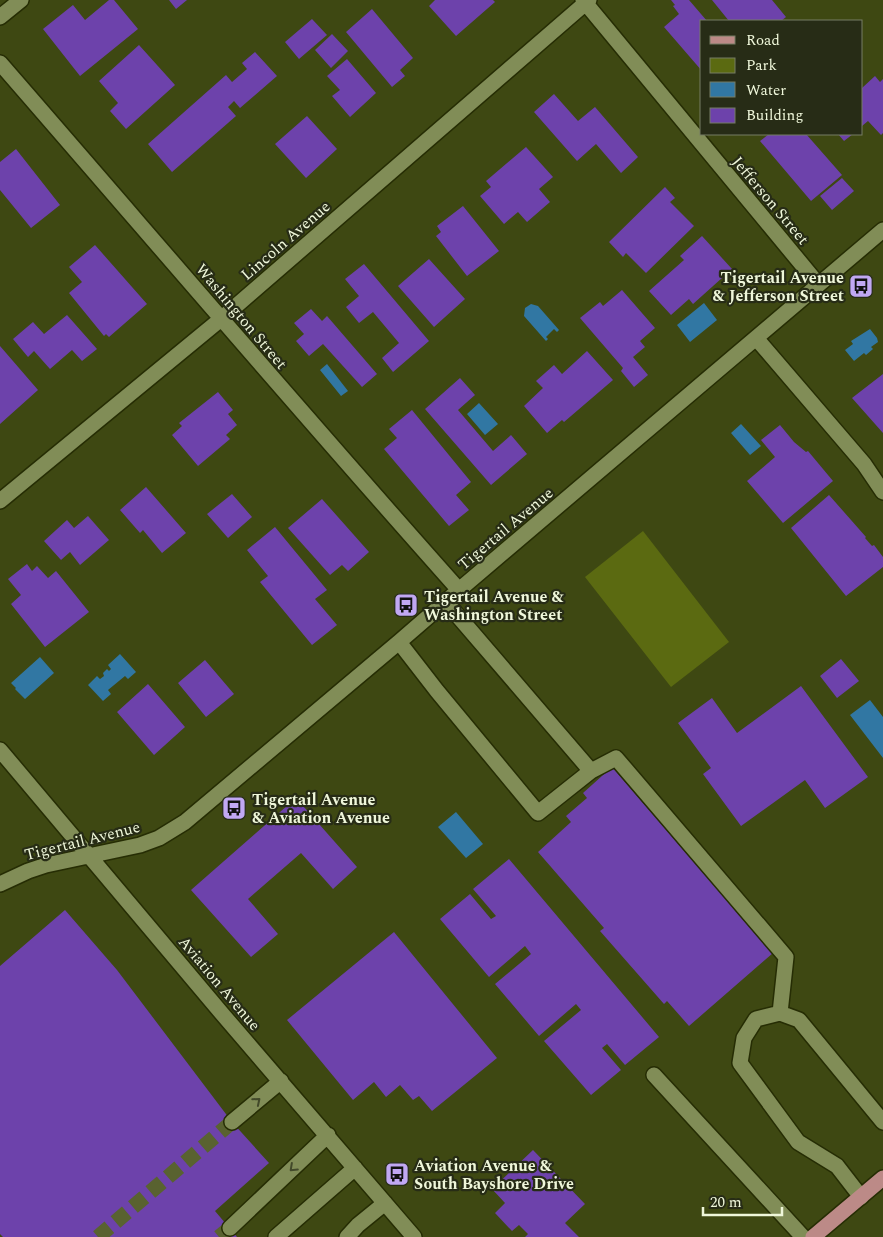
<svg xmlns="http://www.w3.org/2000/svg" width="883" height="1237" viewBox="0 0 883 1237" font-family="Spectral,serif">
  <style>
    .green { fill: #5b6a11 }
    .water { fill: #3177a3 }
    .building { fill: #6d42ab }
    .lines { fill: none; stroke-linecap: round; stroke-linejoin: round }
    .minor-tunnel { stroke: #596230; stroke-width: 15; stroke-dasharray: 15 8; stroke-linecap: butt }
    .minor-casing { stroke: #262d04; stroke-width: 18 }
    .major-casing { stroke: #262d04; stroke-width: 18 }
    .minor { stroke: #818d57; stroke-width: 15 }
    .major { stroke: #bc8a87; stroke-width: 15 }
    .oneway { stroke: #42492a }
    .labels { text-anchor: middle; stroke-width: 4.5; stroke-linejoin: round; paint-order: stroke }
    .street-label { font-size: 16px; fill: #eff7da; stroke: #272c16 }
    .poi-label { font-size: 16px; font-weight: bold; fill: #eff7da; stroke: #272c16; text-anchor: start }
  </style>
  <rect width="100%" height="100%" fill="#3e4812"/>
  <path class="green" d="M643 531 729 642 671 687 585 577Z"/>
  <path class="water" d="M704 303 717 320 690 342 677 325Z
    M531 304 538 306 559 330 557 332 554 329 546 337 548 339 546 341 524 316 525 308Z
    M870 329 877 338 878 342 871 347 873 349 866 355 864 353 854 361 845 350 853 344 851 341Z
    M327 364 348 391 341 396 320 370Z
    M479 403 498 424 485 435 467 414Z
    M741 424 761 446 750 455 731 433Z
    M120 654 136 672 128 679 125 676 108 690 111 694 103 701 88 685 97 676 100 679 104 676 103 673 107 669 109 671 111 669 108 665Z
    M40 657 54 673 25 699 15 689 16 688 11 683Z
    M870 700 883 717V758L850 715Z
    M456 812 483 844 466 858 438 827Z"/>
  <path class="building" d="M109 0H114L138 29 80 76 43 29 73 5 85 20Z
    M169 0H187L176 9Z
    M435 0H493L495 2 456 36 429 6Z
    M671 0H689L707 21H702V71L664 27 679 14 673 6 675 5Z
    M712 0H772L786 17 781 21H729Z
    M372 9 413 58 400 70 405 76 392 87 346 32Z
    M312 19 327 35 299 59 285 42Z
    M332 34 348 51 331 68 315 50Z
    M139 45 175 85 126 129 110 111 118 103 99 81Z
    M255 52 277 76 240 108 234 101 228 107 236 116 172 172 148 144 226 75 232 82 247 69 242 63Z
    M347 59 376 93 350 117 332 96 340 90 327 76Z
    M875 76 880 82 883 79V133L881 135 868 121 862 126V88Z
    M554 94 578 121 595 107 638 157 621 173 596 144 577 161 534 112Z
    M307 116 337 149 306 178 275 144Z
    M769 134H806L842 175 811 201 760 141Z
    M838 134H853L844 141Z
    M526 147 553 177 539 189 550 202 527 222 518 212 504 224 480 196 491 187 486 181Z
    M16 149 60 205 31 228 0 190V162Z
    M842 178 854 191 832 210 820 196Z
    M665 187 675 198 670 202 694 226 646 273 626 253 623 257 609 242Z
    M463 206 499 251 467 276 436 236 441 232 437 226Z
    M702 236 732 269 693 304 689 299 671 315 649 291 684 260 680 256Z
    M95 245 147 304 109 337 106 334 104 336 69 293 82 282 69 267Z
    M429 259 465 299 434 327 398 286Z
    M364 264 429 341 393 372 382 358 399 343 373 312 359 323 346 307 359 296 345 279Z
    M622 290 655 328 640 341 645 347 633 357 648 375 634 387 621 371 623 368 580 318 600 302 603 306Z
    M311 309 322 321 327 316 377 374 362 387 323 344 309 356 296 341 304 334 294 323Z
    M67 315 97 349 82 361 72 350 50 369 34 351 28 357 13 339 33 322 44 334Z
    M0 346 38 390 0 424Z
    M587 351 613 380 564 422 562 420 547 433 524 406 543 388 536 381 554 365 562 374Z
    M883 374V433L852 398Z
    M460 378 475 395 458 410 493 451 511 435 527 454 491 485 425 409Z
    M218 392 233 410 228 414 237 425 226 435 230 439 198 466 172 435 182 426 179 423Z
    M412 410 471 482 456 495 469 510 449 526 384 449 397 438 389 429Z
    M780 425 794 442 806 452 808 451 833 481 783 523 747 481 775 457 761 440Z
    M146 487 186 533 162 553 143 530 140 533 120 510Z
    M232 494 252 517 228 538 207 514Z
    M829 495 866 537 865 538 872 546 874 545 883 557V567L846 596 791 528Z
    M322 499 369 552 348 571 342 565 330 575 288 528Z
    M88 516 109 540 80 565 70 552 61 560 44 541 67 520 74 528Z
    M275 527 327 590 315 599 337 625 312 645 260 582 268 576 247 550Z
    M27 564 32 571 37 566 48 578 56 571 89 612 45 647 11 604 21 595 8 579Z
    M841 659 859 681 837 698 820 676Z
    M205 660 234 694 206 717 178 683Z
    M148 684 185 727 154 755 117 712Z
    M801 686 868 777 825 808 805 780 741 826 703 774 711 768 678 723 712 698 737 733Z
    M612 767 688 855 691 852 735 901 731 905 773 953 689 1026 667 1001 664 1004 600 931 604 928 538 852 571 822 566 816 587 798 583 793Z
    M296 798 357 867 333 889 301 853 248 899 278 934 251 957 191 890Z
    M509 859 659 1037 625 1065 607 1044 602 1048 621 1070 591 1095 544 1041 581 1010 576 1004 539 1036 495 984 531 954 525 946 489 977 440 919 470 894 491 919 496 916 473 889Z
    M65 910 117 970 232 1122 269 1163 215 1211 237 1237H3L0 1234V966Z
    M394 932 497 1058 432 1111 419 1096 413 1100 400 1085 386 1097 374 1082 353 1100 287 1020Z
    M533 1150 585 1204 565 1223 579 1237H525L528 1234 519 1225 512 1231 495 1213 505 1203 492 1189Z"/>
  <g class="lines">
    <path class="minor-tunnel" d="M98 1237 232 1122
      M219 1237 230 1228"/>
    <g class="minor-casing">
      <path id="minor" d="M583 0 818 284
        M0 17 21 0
        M0 63C153 239 304 416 459 590
        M756 338 864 464 883 492
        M0 501 221 319 589 0
        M399 642 437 691 538 813 591 771 446 602
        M0 750 224 1016 414 1237
        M591 771 616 758 786 957 780 1013
        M0 884 28 871 46 865 140 845 159 838 185 822 399 642 459 590 883 230
        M654 1075 803 1237
        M232 1122 281 1081
        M861 1197 837 1166 798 1142 740 1063 744 1038 756 1019 780 1013 799 1020 883 1122
        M230 1228 328 1135
        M276 1237 355 1168
        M347 1237 358 1225 385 1203"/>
    </g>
    <g class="major-casing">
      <path id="major" d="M813 1237 883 1178"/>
    </g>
    <use href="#minor" class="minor"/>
    <use href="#major" class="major"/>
  </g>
  <defs><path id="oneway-chevron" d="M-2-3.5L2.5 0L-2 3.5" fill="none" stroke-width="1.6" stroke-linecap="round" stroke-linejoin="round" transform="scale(1.25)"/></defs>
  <g class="oneway">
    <use href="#oneway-chevron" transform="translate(257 1101) rotate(-40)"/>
    <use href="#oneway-chevron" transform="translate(293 1168) rotate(137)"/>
  </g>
  <defs>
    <g id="bus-square" transform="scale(1.25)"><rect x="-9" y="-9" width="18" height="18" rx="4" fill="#c1a8f3" stroke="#272c16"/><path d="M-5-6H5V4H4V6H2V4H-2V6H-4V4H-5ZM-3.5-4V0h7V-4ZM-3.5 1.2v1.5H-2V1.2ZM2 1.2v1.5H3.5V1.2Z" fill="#111"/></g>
  </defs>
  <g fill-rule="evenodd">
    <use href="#bus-square" x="861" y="286"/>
    <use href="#bus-square" x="406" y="605"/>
    <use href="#bus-square" x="234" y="808"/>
    <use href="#bus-square" x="397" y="1174"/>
  </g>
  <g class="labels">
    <g class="street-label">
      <text transform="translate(771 200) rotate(50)" y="6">Jefferson Street</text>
      <text transform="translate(285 240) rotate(-41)" y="6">Lincoln Avenue</text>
      <text transform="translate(242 316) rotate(50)" y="6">Washington Street</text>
      <text transform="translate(505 528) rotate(-40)" y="6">Tigertail Avenue</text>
      <text transform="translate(82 840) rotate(-14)" y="6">Tigertail Avenue</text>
      <text transform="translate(220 983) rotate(50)" y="6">Aviation Avenue</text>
    </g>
    <g class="poi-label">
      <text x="844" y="283" text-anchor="end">Tigertail Avenue<tspan x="844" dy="18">&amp; Jefferson Street</tspan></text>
      <text x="424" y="602">Tigertail Avenue &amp;<tspan x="424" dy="18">Washington Street</tspan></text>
      <text x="252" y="805">Tigertail Avenue<tspan x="252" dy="18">&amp; Aviation Avenue</tspan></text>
      <text x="414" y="1171">Aviation Avenue &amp;<tspan x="414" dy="18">South Bayshore Drive</tspan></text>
    </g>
  </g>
  <rect x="700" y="20" width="162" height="115" fill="#272c16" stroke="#777d64"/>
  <rect x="710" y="36" width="25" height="8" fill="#bc8a87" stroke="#777d64"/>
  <text x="746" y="45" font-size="15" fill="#eff7da">Road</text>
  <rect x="710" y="58" width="25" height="15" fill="#5b6a11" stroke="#777d64"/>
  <text x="746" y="70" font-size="15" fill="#eff7da">Park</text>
  <rect x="710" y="82" width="25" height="15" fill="#3177a3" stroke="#777d64"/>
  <text x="746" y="95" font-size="15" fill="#eff7da">Water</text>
  <rect x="710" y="108" width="25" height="15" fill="#6d42ab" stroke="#777d64"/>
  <text x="746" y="120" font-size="15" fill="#eff7da">Building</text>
  <path d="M703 1207v8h79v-8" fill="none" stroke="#eff7da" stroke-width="2.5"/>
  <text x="710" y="1207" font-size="15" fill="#eff7da" stroke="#272c16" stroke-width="4" paint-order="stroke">20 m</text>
</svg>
